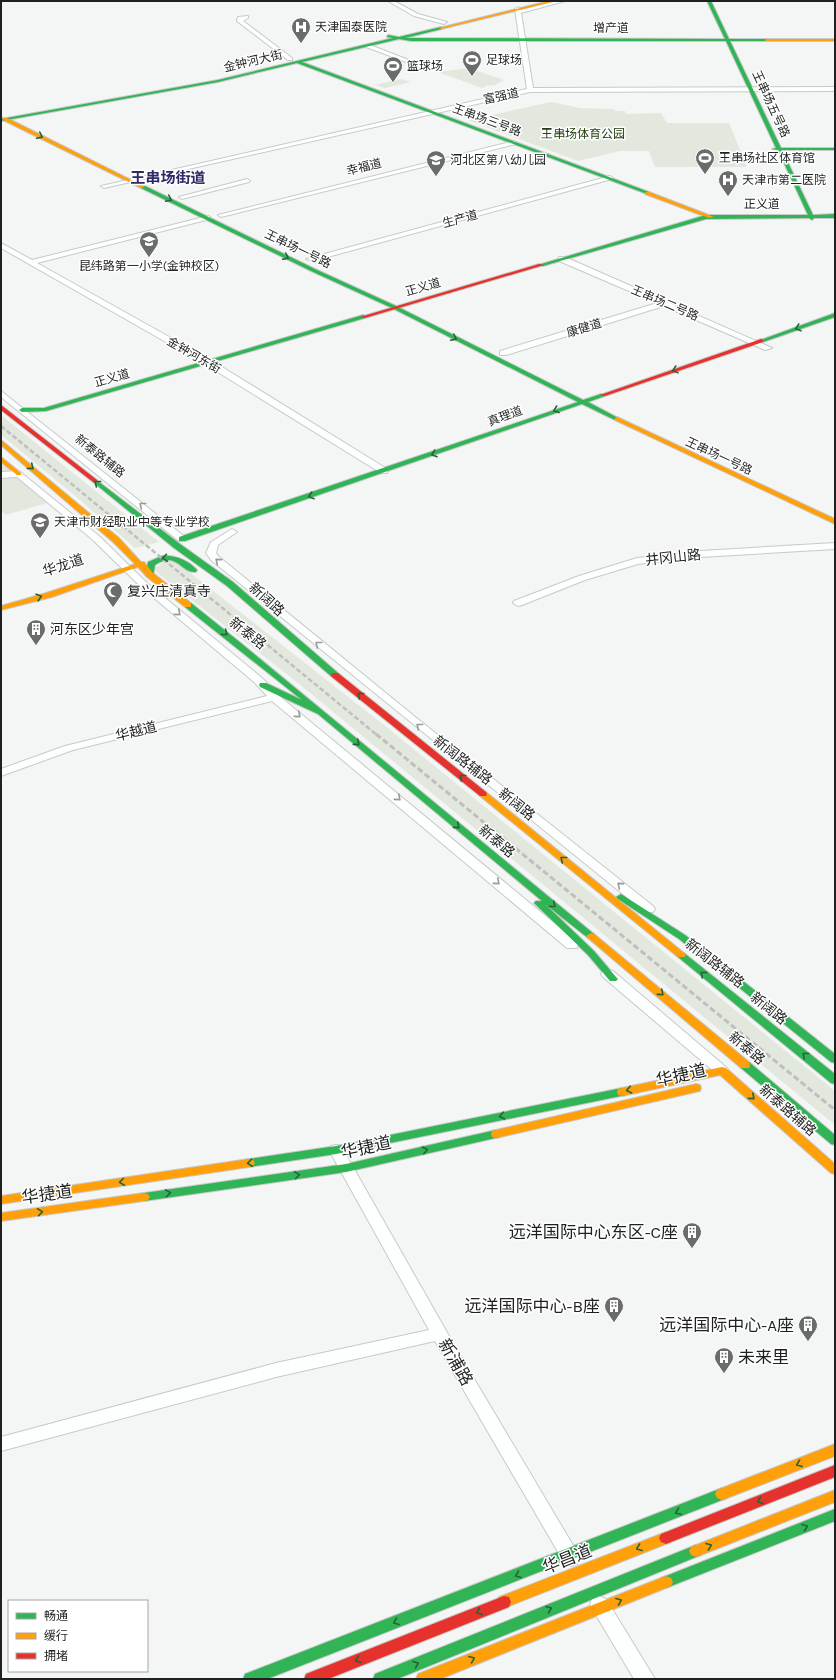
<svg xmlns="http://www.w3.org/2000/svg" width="836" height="1680" viewBox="0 0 836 1680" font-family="Karla,'Noto Sans SC',sans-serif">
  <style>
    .green { fill: #e2e8de }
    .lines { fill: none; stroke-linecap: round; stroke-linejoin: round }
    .street-casing { stroke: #c8c9c9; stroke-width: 2 }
    .fast-casing { stroke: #c8c9c9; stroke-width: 2 }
    .slow-casing { stroke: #c8c9c9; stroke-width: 2 }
    .jam-casing { stroke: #c8c9c9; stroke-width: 2 }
    .street { fill: #fdfefe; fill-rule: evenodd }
    .fast { fill: #30b455; fill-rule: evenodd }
    .slow { fill: #ff9f0a; fill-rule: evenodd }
    .jam { fill: #e5322d; fill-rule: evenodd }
    .rail-far1 { stroke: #bfbfbf; stroke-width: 2.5; stroke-dasharray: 5 2.5; stroke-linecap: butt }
    .rail { stroke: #bfbfbf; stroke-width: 3; stroke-dasharray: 6 3; stroke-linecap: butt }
    .oneway { stroke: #276338 }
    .oneway2 { stroke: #999a9a }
    .labels { text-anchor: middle; stroke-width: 3; stroke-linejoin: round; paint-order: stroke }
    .far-poi-label { font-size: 12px; fill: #1f2020; stroke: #fff; text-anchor: start }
    .far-street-label { font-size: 12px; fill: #1f2020; stroke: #fff }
    .far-park-label { font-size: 12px; fill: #233c0f; stroke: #fff }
    .street-label { font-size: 14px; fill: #1f2020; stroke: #fff }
    .poi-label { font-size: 14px; fill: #1f2020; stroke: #fff; text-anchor: start }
    .far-district-label { font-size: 15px; font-weight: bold; fill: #2c2b65; stroke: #fff }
    .near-street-label { font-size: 17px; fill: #1f2020; stroke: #fff }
    .near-poi-label { font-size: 17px; fill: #1f2020; stroke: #fff; text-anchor: end }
  </style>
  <rect width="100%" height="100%" fill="#f4f5f5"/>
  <path class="green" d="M469 68 504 80 495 85 484 86 486 87 482 88 438 72Z
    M401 79 411 82 385 88 375 85Z
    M551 102 580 108 614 109 615 111H625L626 114 661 113 667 123H729L747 167H655L649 151H620L578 161 468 120Z
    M1 415 159 542 135 548 74 495 1 435Z
    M1 463 47 503 6 515 1 511Z
    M167 560 179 564 384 725 835 1091V1125L298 683 156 572 155 568Z"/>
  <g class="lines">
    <g class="street-casing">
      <path id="street" d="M388 1H394L418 14 447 22 444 24 414 16Z
        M557 1H565L521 13 533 88 835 87V91L530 92 104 188 101 186 527 89 515 9 518 7 521 10Z
        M248 16V18L243 21 292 58V60H288L237 21 238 17Z
        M366 45H370L414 62 409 63 366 47Z
        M514 141 516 142V144L221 217 218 215Z
        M610 176 613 178 612 179 313 261 306 259Z
        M247 179 250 181 249 182 182 199 179 197Z
        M208 216 210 217V219L37 263 214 362 387 469V473H381L208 366 1 248V243L32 260Z
        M559 257H565L772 348 765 350 664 306 506 355H500V351L657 303 559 261Z
        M1 391 185 537V541H179L1 397Z
        M19 471 99 536 147 583 262 678 278 695 577 942 578 945 577 948H567L272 701 73 750 1 776V769L65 746 267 696 254 682 141 587 93 540 17 477 1 478V472Z
        M232 529 237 532 218 545 216 553 218 556 414 716 653 906 655 909 653 912H645L211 560 206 553 211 542Z
        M835 543V549L701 557 638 564 585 580 522 605 518 606 513 603 514 601 579 576 637 558 701 551Z
        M608 970 613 971 727 1068 729 1071 727 1074 722 1076 717 1074 603 977 601 974 603 971Z
        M336 1145 341 1146 457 1350 577 1552 580 1558 577 1564 571 1566 565 1564 435 1341 276 1377 1 1451V1437L276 1363 429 1330 329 1150 331 1146Z
        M599 1596 606 1599 655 1679H634L590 1605 592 1599Z"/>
    </g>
    <g class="fast-casing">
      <path id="fast" d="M707 1H711L729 39H766L768 40 766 41H730L781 148H835V150H782L813 215 835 214V218H814L812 220 809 218 706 219 543 266 538 265 706 215H808L778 150 772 149 776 148 726 41H411L399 39 302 62 649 192V194H647L297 63 218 82 1 121V119L218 80 393 38 387 37 388 35 399 37 441 27 442 29 405 38 725 39Z
        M141 186H145L315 269 396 306 583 400 601 394H605V396L588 402 620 419 615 420 582 404 185 541H179V537L578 402 392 308 311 271 141 188Z
        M835 313V317L763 342 758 341Z
        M363 315 365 316V318L46 411 22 412 19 410 22 408H44Z
        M95 479 180 544 233 582 338 673 339 675 338 677H332L227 586 174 548 93 482V480Z
        M162 556C175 555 188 560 197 570L196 572C181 574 177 550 155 565L153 577H147L146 575 148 562Z
        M185 603H191L242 644 594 934 596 936 594 938H588L545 904 594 951 616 977 618 979 616 981H610L588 955 534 903 536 901H542L318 714 260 687 259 685 260 683H266L302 700 185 607Z
        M621 894 685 935 835 1054V1063L831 1062 679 939 618 899 616 897Z
        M681 952 684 953 835 1074V1084L831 1083 678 957 676 955 678 953Z
        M745 1061 749 1062 835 1135V1145L831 1144 741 1068 740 1065 741 1062Z
        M622 1088 626 1089 627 1092 626 1095 336 1154 249 1167 245 1166 243 1163 245 1160 249 1159 336 1146Z
        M496 1130 500 1131 501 1134 500 1137 346 1172 144 1201 140 1200 138 1197 140 1194 144 1193 346 1164Z
        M722 1488 727 1490 729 1494 727 1498 267 1679H243L245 1674Z
        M835 1509V1521L666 1588 661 1586 659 1582 661 1578Z
        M696 1545 701 1547 703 1551 701 1555 397 1679H373L375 1674Z"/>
    </g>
    <g class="slow-casing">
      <path id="slow" d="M549 1H556L441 29 439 28Z
        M766 39H835V41H765Z
        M3 118H7L145 187 141 188 3 120Z
        M645 192H649L714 217 709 218 645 194Z
        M617 417 835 519V524L615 420 614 419Z
        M1 440 119 538 141 562H144L153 573 191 603V607H185L147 577 138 567 52 597 1 610V606L46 593 135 564 113 542 1 445Z
        M1 457 21 473V475H17L1 462Z
        M483 791 486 792 684 953 686 955 684 957H678L480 796 479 794Z
        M591 933 594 934 749 1062 750 1065 749 1068H741L588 938 586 936Z
        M722 1067 726 1068 835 1164V1174L831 1173 720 1075 622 1096 618 1095 617 1092 618 1089 622 1088Z
        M696 1084 700 1085 701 1088 700 1091 496 1138 492 1137 491 1134 492 1131 496 1130Z
        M249 1159 253 1160 255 1163 253 1166 249 1167 1 1204V1196Z
        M144 1193 148 1194 150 1197 148 1200 144 1201 1 1221V1213Z
        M835 1444V1456L722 1500 717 1498 715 1494 717 1490Z
        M835 1490V1502L696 1557 691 1555 689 1551 691 1547Z
        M666 1532 671 1534 673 1538 671 1542 504 1608 499 1607 497 1602 499 1597Z
        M666 1576 671 1578 673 1582 671 1586 440 1679H416L418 1674Z"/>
    </g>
    <g class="jam-casing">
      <path id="jam" d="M539 264 544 265 365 318 360 317Z
        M761 339 763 340V342L605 396 600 395Z
        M1 405 97 480V482H93L1 410Z
        M332 673H338L486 792 487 794 486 796H480L332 677 331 675Z
        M835 1465V1477L666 1544 661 1542 659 1538 661 1534Z
        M504 1596 509 1597 511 1602 509 1607 328 1679H304L306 1674Z"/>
    </g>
    <use href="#street" class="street"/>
    <use href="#fast" class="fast"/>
    <use href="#slow" class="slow"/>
    <use href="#jam" class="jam"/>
    <path class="rail-far1" d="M1 426 377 735"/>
    <path class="rail" d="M376 734 835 1110"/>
  </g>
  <defs><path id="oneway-chevron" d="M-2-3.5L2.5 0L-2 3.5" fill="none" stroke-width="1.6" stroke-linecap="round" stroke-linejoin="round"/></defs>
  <g class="oneway">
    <use href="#oneway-chevron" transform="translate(40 136) rotate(26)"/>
    <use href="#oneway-chevron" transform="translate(169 199) rotate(26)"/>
    <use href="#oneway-chevron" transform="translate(286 257) rotate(26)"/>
    <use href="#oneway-chevron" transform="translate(798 328) rotate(161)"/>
    <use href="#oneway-chevron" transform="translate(454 338) rotate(27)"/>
    <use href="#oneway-chevron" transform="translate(675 370) rotate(161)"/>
    <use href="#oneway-chevron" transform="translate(556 410) rotate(160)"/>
    <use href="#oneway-chevron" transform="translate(434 454) rotate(161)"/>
    <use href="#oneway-chevron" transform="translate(31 467) rotate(40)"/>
    <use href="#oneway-chevron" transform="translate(97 483) rotate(-142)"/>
    <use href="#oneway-chevron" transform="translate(311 496) rotate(161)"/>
    <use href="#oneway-chevron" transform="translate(165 558) rotate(172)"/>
    <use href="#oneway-chevron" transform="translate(39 597) rotate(-16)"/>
    <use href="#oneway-chevron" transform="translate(225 633) rotate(38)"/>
    <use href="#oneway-chevron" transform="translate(360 695) rotate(-141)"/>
    <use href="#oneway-chevron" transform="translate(357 743) rotate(40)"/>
    <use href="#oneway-chevron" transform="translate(462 777) rotate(-141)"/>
    <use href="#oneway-chevron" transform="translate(457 826) rotate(40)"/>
    <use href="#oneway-chevron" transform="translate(563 859) rotate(-141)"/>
    <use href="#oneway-chevron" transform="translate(553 905) rotate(39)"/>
    <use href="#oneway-chevron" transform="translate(703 974) rotate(-141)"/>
    <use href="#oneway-chevron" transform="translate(661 993) rotate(40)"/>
    <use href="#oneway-chevron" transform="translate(805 1055) rotate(-141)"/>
    <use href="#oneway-chevron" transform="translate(629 1090) rotate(168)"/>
    <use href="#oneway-chevron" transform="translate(752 1097) rotate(41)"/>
    <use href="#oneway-chevron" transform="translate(502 1116) rotate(168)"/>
    <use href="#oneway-chevron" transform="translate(425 1150) rotate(-13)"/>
    <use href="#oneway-chevron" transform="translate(250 1163) rotate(172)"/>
    <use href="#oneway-chevron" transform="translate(297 1175) rotate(-8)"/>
    <use href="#oneway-chevron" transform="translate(122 1182) rotate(172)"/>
    <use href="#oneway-chevron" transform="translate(168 1193) rotate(-8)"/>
    <use href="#oneway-chevron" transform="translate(40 1212) rotate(-8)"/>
    <use href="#oneway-chevron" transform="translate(799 1464) rotate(159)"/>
    <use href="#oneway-chevron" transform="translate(760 1501) rotate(158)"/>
    <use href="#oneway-chevron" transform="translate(678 1512) rotate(159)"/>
    <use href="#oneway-chevron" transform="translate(805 1527) rotate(-22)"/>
    <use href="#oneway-chevron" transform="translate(709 1546) rotate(-21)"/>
    <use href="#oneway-chevron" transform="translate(639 1548) rotate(159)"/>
    <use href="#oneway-chevron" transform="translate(518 1575) rotate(159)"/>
    <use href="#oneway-chevron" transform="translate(619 1601) rotate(-22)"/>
    <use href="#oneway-chevron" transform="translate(549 1609) rotate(-22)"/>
    <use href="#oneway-chevron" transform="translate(479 1612) rotate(158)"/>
    <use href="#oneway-chevron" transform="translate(396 1622) rotate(159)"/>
    <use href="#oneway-chevron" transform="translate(472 1659) rotate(-22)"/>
    <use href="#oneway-chevron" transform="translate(358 1660) rotate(159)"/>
    <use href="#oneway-chevron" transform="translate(416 1664) rotate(-22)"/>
  </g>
  <g class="oneway2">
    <use href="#oneway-chevron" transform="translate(142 505) rotate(-141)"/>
    <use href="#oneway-chevron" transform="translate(218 561) rotate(-139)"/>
    <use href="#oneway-chevron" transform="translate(178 613) rotate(40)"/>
    <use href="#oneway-chevron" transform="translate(318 644) rotate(-141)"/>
    <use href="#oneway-chevron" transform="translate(298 715) rotate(40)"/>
    <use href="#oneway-chevron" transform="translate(419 726) rotate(-142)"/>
    <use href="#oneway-chevron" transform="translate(398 798) rotate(40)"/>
    <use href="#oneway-chevron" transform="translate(497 882) rotate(40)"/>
    <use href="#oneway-chevron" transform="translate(620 885) rotate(-140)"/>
  </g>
  <defs>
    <g id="hospital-pin" transform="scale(1)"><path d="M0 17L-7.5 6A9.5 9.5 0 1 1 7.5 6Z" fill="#6a6b6b" stroke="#fff"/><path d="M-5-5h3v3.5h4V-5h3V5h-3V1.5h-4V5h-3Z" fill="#fff"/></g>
    <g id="stadium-pin" transform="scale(1)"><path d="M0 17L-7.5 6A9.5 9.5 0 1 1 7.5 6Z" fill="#6a6b6b" stroke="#fff"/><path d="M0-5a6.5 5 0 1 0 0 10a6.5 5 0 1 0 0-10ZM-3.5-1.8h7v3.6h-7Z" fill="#fff"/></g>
    <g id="school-pin" transform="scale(1)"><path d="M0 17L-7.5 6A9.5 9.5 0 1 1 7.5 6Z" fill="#6a6b6b" stroke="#fff"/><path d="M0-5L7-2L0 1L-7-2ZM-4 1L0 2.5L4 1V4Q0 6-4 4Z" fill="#fff"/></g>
    <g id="mosque-pin" transform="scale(1)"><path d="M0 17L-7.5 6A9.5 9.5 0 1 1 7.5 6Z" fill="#6a6b6b" stroke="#fff"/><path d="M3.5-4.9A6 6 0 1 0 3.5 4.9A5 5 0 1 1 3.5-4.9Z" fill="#fff"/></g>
    <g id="building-pin" transform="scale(1)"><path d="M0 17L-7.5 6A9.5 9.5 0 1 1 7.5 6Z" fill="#6a6b6b" stroke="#fff"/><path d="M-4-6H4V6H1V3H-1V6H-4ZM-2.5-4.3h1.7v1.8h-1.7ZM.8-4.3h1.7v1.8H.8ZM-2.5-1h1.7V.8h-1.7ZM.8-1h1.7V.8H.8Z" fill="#fff"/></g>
  </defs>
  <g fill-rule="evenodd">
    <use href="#hospital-pin" x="301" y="27"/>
    <use href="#stadium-pin" x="472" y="60"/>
    <use href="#stadium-pin" x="393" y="66"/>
    <use href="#stadium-pin" x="705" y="158"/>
    <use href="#school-pin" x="436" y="160"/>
    <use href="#hospital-pin" x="728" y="180"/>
    <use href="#school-pin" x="149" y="241"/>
    <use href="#school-pin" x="40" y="522"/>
    <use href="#mosque-pin" x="113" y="591"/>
    <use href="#building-pin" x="36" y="629"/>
    <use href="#building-pin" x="692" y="1232"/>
    <use href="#building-pin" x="614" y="1306"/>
    <use href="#building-pin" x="808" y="1325"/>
    <use href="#building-pin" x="724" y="1357"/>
  </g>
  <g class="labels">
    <g class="far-poi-label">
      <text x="315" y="31">天津国泰医院</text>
      <text x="486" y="64">足球场</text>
      <text x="407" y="70">篮球场</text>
      <text x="719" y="162">王串场社区体育馆</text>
      <text x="450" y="164">河北区第八幼儿园</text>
      <text x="742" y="184">天津市第二医院</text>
      <text x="149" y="270" text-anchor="middle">昆纬路第一小学(金钟校区)</text>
      <text x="54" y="526">天津市财经职业中等专业学校</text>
    </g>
    <g class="far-street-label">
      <text x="611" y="32">增产道</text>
      <text transform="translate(253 61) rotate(-13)" y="4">金钟河大街</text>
      <text transform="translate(501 96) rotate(-12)" y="4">富强道</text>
      <text transform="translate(771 104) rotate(65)" y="4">王串场五号路</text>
      <text transform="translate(487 120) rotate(20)" y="4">王串场三号路</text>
      <text transform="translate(364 167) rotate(-14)" y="4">幸福道</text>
      <text x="762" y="208">正义道</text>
      <text transform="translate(460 219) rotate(-15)" y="4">生产道</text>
      <text transform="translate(298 249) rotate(26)" y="4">王串场一号路</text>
      <text transform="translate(423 287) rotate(-16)" y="4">正义道</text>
      <text transform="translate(665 303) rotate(23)" y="4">王串场二号路</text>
      <text transform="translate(584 328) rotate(-17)" y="4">康健道</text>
      <text transform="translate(194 355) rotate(30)" y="4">金钟河东街</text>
      <text transform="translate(112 378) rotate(-16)" y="4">正义道</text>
      <text transform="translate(505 416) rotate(-20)" y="4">真理道</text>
      <text transform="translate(100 456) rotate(39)" y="4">新泰路辅路</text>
      <text transform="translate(719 456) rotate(25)" y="4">王串场一号路</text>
    </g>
    <g class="far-park-label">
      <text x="583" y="138">王串场体育公园</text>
    </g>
    <g class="street-label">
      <text transform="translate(673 557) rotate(-6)" y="5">井冈山路</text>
      <text transform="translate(63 565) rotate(-18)" y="5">华龙道</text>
      <text transform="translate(267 599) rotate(42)" y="5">新阔路</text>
      <text transform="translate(248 633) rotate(38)" y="5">新泰路</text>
      <text transform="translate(136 731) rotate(-14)" y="5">华越道</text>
      <text transform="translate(463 760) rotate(38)" y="5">新阔路辅路</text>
      <text transform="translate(517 804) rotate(39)" y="5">新阔路</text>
      <text transform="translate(497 841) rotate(40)" y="5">新泰路</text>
      <text transform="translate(715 963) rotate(38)" y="5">新阔路辅路</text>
      <text transform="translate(769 1008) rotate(39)" y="5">新阔路</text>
      <text transform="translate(747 1048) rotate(40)" y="5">新泰路</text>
      <text transform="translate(788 1110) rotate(41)" y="5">新泰路辅路</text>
    </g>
    <g class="poi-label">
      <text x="127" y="596">复兴庄清真寺</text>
      <text x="50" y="634">河东区少年宫</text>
    </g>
    <g class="far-district-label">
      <text x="168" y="183">王串场街道</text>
    </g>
    <g class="near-street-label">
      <text transform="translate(681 1075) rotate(-13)" y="6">华捷道</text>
      <text transform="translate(366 1147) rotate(-12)" y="6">华捷道</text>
      <text transform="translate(47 1194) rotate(-8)" y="6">华捷道</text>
      <text transform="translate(456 1362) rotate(60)" y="6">新浦路</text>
      <text transform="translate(567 1559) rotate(-22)" y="6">华昌道</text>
    </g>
    <g class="near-poi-label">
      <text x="678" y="1238">远洋国际中心东区-C座</text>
      <text x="600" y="1312">远洋国际中心-B座</text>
      <text x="794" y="1331">远洋国际中心-A座</text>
      <text x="738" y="1363" text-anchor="start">未来里</text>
    </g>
  </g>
  <rect width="836" height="1680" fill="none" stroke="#1f2020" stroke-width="4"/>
  <rect x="8" y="1600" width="140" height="72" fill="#ffffff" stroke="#a5a6a6"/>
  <rect x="16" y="1613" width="20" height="6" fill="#30b455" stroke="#a5a6a6"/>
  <text x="44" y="1620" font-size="12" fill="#1f2020">畅通</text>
  <rect x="16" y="1633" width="20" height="6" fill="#ff9f0a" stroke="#a5a6a6"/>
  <text x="44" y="1640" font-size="12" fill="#1f2020">缓行</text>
  <rect x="16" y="1653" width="20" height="6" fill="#e5322d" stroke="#a5a6a6"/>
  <text x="44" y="1660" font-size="12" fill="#1f2020">拥堵</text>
</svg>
